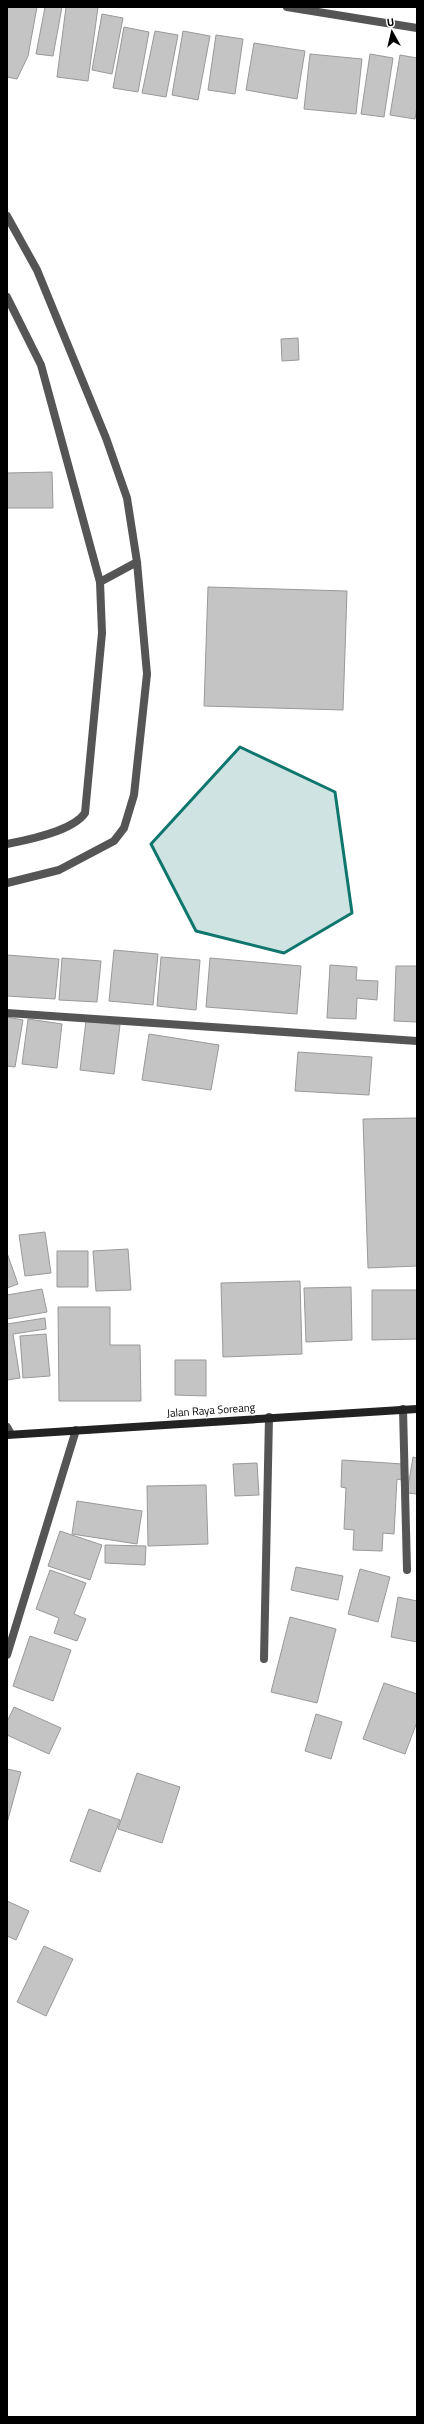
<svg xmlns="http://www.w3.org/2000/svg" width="424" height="2424" viewBox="0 0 424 2424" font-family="'Titillium Web',sans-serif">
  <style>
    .building { fill: #c4c4c4; stroke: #999 }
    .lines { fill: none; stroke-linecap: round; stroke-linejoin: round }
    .lane { stroke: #555; stroke-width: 8 }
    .street { stroke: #555; stroke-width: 8 }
    .secondary { stroke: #222; stroke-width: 8 }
    .marked { fill: #0f766e; fill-opacity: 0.2; stroke: #0f766e; stroke-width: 3; stroke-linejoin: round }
    .labels { text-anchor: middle; stroke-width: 3; stroke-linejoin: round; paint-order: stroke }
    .street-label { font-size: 11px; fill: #000; stroke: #fff }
  </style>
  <rect width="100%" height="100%" fill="#fff"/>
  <path class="building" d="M7 7H37L28 56 17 79 7 77Z
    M45 7H62L53 56 36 54Z
    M66 7H98L88 81 57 77Z
    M102 14 123 18 112 74 92 70Z
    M124 27 149 32 138 92 113 88Z
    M155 31 178 35 166 97 142 93Z
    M183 31 210 36 198 100 172 95Z
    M216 35 243 39 235 94 208 90Z
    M254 43 305 51 297 99 246 90Z
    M310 54 362 59 356 114 304 109Z
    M370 54 393 58 384 117 361 114Z
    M400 55 417 58V106L415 119 390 115Z
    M298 338 299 360 282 361 281 339Z
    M52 472 53 508H7V473Z
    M208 587 347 591 343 710 204 706Z
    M114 950 158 954 153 1005 109 1001Z
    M7 955 59 959 55 999 7 996Z
    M161 957 200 960 196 1010 157 1006Z
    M62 958 101 961 97 1002 59 1000Z
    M210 958 301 966 297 1014 206 1007Z
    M330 965 357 967 356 980 378 981 377 1000 357 998 356 1019 327 1018Z
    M396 966H417V1022L394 1021Z
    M7 1017 23 1020 15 1067 7 1066Z
    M28 1019 62 1024 57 1068 22 1064Z
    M86 1021 120 1025 114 1074 80 1070Z
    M149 1034 219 1045 211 1090 142 1080Z
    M298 1052 372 1057 369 1095 295 1091Z
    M417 1118V1266L368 1268 363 1119Z
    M45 1232 51 1273 25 1276 19 1235Z
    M128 1249 131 1290 96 1291 93 1251Z
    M57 1251H88V1287H57Z
    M7 1253 18 1284 7 1288Z
    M300 1281 302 1354 223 1357 221 1283Z
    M351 1287 352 1340 306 1342 304 1288Z
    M42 1289 47 1312 7 1319V1295Z
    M372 1290H417V1339L372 1340Z
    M58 1307H110V1345H140L141 1401H59Z
    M45 1318 46 1329 13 1334 20 1378 7 1380V1324Z
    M46 1334 50 1376 23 1378 20 1336Z
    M175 1360H206V1396L175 1395Z
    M413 1457 417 1458V1494L407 1493Z
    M342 1460 403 1464 402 1480 397 1479 394 1534 383 1533 382 1551 353 1550 354 1530 344 1529 346 1488 341 1487Z
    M257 1463 259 1495 235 1496 233 1464Z
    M206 1485 208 1544 148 1546 147 1486Z
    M77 1501 142 1511 137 1544 72 1534Z
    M60 1531 102 1545 90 1580 48 1566Z
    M105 1545 146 1546 145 1565 105 1563Z
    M296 1567 343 1576 338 1600 291 1590Z
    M360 1569 390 1577 378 1622 348 1614Z
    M50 1570 86 1583 74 1614 86 1619 77 1641 54 1633 59 1618 36 1609Z
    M398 1597 417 1601V1642L391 1637Z
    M290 1617 336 1629 317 1703 271 1692Z
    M30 1636 71 1650 53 1701 13 1686Z
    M384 1683 417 1694V1722L405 1754 363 1739Z
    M14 1707 61 1728 49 1754 7 1735V1722Z
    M316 1714 342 1722 331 1759 305 1751Z
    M7 1769 21 1772 7 1823Z
    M137 1773 180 1787 162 1843 118 1829Z
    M89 1809 120 1820 100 1872 70 1861Z
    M7 1901 29 1911 16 1940 7 1936Z
    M44 1946 73 1959 46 2016 17 2002Z"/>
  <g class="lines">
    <path class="lane" d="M403 1409 407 1570"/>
    <path class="street" d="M287 7 417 28
      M7 216 37 270 106 438 127 498 137 562 147 674 134 795 124 828 114 841 59 870 7 883
      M7 297 41 365 100 582 102 633 85 813C73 831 28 840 7 844
      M100 582 137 562
      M7 1013 417 1041
      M7 1427 11 1434
      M7 1655 76 1430
      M264 1659 269 1417"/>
    <path class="secondary" d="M7 1435 417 1409"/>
  </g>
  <path class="marked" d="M240 747 335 792 352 913 284 953 196 931 151 844Z"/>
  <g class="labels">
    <g class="street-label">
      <text transform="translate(211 1410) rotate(-4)" y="4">Jalan Raya Soreang</text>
    </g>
  </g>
  <rect width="424" height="2424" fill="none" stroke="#000000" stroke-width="16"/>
  <g transform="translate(392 32) rotate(352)" stroke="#ffffff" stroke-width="3" paint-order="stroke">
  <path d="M0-3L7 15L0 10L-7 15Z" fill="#000000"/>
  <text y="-6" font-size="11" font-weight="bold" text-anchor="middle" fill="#000000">U</text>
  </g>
</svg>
